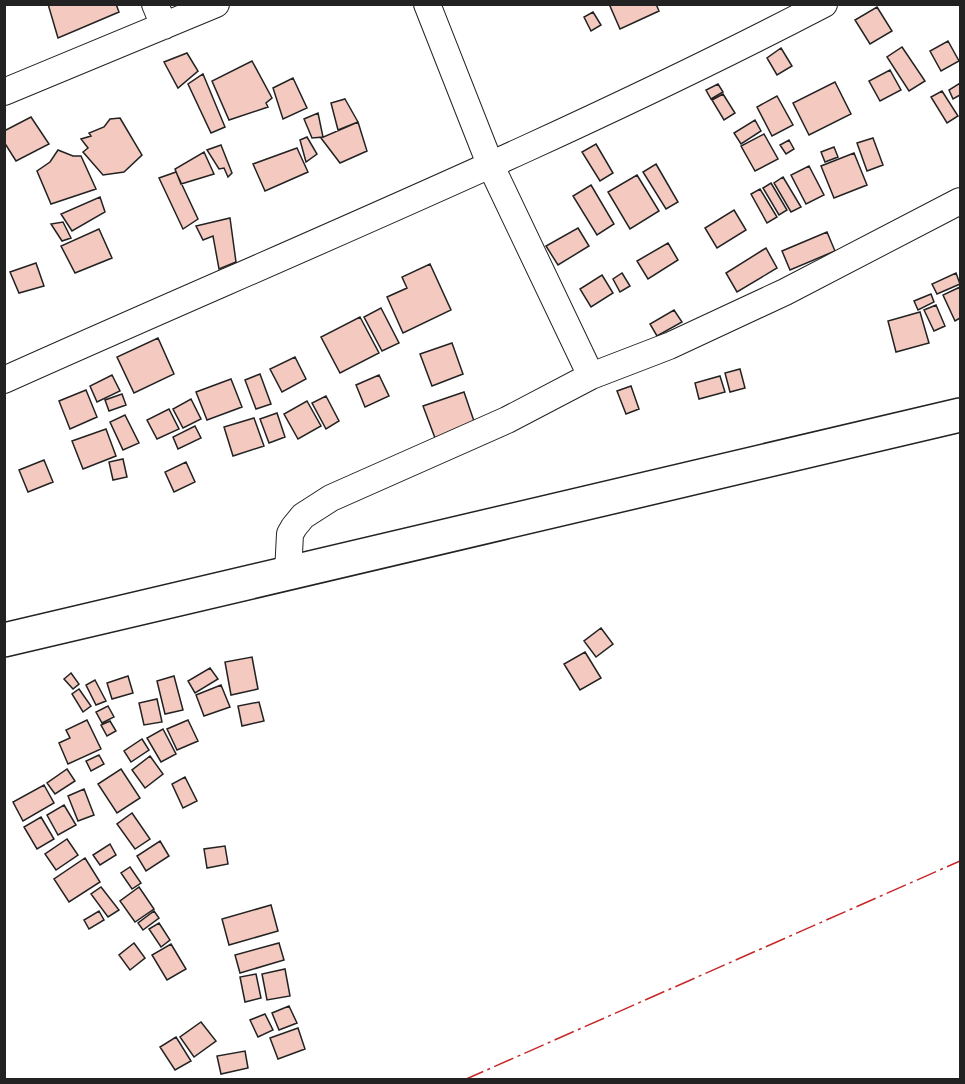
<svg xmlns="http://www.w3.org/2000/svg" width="965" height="1084" viewBox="0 0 965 1084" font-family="Lato,sans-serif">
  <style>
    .building { fill: #f3c9c0; stroke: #222; stroke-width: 1.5 }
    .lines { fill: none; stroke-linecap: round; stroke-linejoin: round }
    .minor-casing { stroke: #222; stroke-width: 28 }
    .highway-casing { stroke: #222; stroke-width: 36 }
    .minor { stroke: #fff; stroke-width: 26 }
    .highway { stroke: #fff; stroke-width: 33 }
    .power { stroke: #c62828; stroke-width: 1.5; stroke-dasharray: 21 4.5 3 4.5; stroke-linecap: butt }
  </style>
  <rect width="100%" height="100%" fill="#fff"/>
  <path class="building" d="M48 4H116L119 12 58 38Z
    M614 4H656L659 11 620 29 610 6Z
    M877 7 892 31 870 44 855 20Z
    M593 12 601 25 591 31 584 17Z
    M948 41 959 61 941 71 930 51Z
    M902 47 925 81 909 91 887 57Z
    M781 48 792 66 777 75 767 58Z
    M187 53 198 71 178 88 164 62Z
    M252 61 272 98 266 103 268 107 229 120 212 81Z
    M890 70 901 90 880 101 869 81Z
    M203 74 225 127 211 133 188 84Z
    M293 78 307 108 283 119 273 88Z
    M835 82 851 114 809 135 793 103Z
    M960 83V95L953 99 949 90Z
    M718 84 723 92 711 99 706 90Z
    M942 91 958 116 947 123 931 97Z
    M723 94 735 113 724 120 712 100Z
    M777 96 793 125 772 136 757 107Z
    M345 99 358 122 338 130 331 103Z
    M318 113 323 137 312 138 304 119Z
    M31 117 49 144 16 161 4 142V131Z
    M120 118 142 155 124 172 103 175 83 152 88 148 81 139 91 136 89 133 104 127 110 119Z
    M755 120 761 131 741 144 734 133Z
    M358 122 367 151 340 163 321 138Z
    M764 134 778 159 755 171 741 146Z
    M307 137 317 154 306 162 300 140Z
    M873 138 883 165 867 171 857 143Z
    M789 140 794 149 786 154 780 145Z
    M596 144 613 173 600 181 582 152Z
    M221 145 232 173 228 177 224 168 219 169 207 150Z
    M834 147 838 157 825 162 821 152Z
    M297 148 308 172 265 191 253 164Z
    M58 150 73 156H81L96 189 51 204 37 171 50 162Z
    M204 152 214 174 181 184 175 169Z
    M854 153 867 185 834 198 821 166Z
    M656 164 678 202 666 209 643 172Z
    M809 166 824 195 806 204 791 175Z
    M176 172 198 219 183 229 159 178Z
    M637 175 659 211 630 229 608 192Z
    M783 177 801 207 791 212 774 183Z
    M771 183 787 210 779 215 763 188Z
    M591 185 614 224 597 235 573 196Z
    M760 189 777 217 767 223 751 194Z
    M100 197 105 212 72 231 61 214Z
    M734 210 746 230 717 248 705 228Z
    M230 218 236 262 219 269 213 236 203 240 196 226Z
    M63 222 71 238 62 241 51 224Z
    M578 228 589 246 558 265 546 246Z
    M99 229 112 258 75 273 61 246Z
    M827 232 835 251 790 270 782 251Z
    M668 243 678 260 648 279 637 261Z
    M766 248 777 268 737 292 726 273Z
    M36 263 44 286 19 293 10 272Z
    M430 264 451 310 403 333 387 297 407 288 402 277Z
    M622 273 630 286 620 292 613 279Z
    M956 273 960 284 937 294 932 284Z
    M602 275 613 293 591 307 580 289Z
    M960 287V318L955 321 943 295Z
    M931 294 934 302 918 310 914 301Z
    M936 305 945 326 934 331 924 310Z
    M381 308 399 343 382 351 364 317Z
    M674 310 682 322 657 336 650 324Z
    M920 312 929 343 896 352 888 321Z
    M360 317 379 353 340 373 321 337Z
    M158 338 174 374 134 393 117 357Z
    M452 343 463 374 432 386 420 354Z
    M295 357 306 379 282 392 270 369Z
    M740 369 745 388 730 392 725 373Z
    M260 374 271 404 256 409 245 380Z
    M112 375 120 391 97 402 90 386Z
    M379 375 389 396 365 407 356 385Z
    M720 376 725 392 699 399 695 383Z
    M231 379 242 407 207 420 196 392Z
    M631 386 639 409 626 414 617 391Z
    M86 390 97 417 70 429 59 401Z
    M464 392 475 424 435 438 423 406Z
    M122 394 126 405 109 411 105 400Z
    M326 396 339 421 326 429 312 403Z
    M191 399 201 419 183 428 173 409Z
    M307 401 321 426 298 439 284 414Z
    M169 409 179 429 157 439 147 420Z
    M277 413 285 437 269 443 260 419Z
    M125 415 139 443 123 450 110 422Z
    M254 418 264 446 233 456 224 427Z
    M195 426 201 438 178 449 173 437Z
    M106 429 116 456 83 469 72 441Z
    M123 459 127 477 113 480 109 462Z
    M44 460 53 482 28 492 19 470Z
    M186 462 195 482 174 492 165 472Z
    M601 628 613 644 596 657 584 641Z
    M585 652 601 678 580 690 564 664Z
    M252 657 258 689 231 695 225 662Z
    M210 668 218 679 195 693 188 681Z
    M71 673 79 684 73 689 64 679Z
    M128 676 133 693 112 699 107 683Z
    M174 676 183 710 165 714 157 681Z
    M95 680 106 701 96 705 86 685Z
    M221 685 230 707 204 716 196 695Z
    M79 689 91 706 83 712 72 694Z
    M157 699 162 722 144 725 139 703Z
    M259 702 264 721 242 726 238 706Z
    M108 706 114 717 102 723 96 712Z
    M87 720 101 749 68 764 59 743 70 738 66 730Z
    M188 720 198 741 177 750 167 729Z
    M110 721 116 731 107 736 101 725Z
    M163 729 176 754 161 762 147 738Z
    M142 739 149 750 131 762 124 751Z
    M99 755 104 764 91 771 86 761Z
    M150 756 163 774 145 788 132 770Z
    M67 769 75 781 55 794 47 783Z
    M121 769 140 798 117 813 98 784Z
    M185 777 197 801 183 808 172 784Z
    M44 785 54 803 23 821 13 802Z
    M84 789 94 815 78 821 68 796Z
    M64 805 76 825 58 835 47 815Z
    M132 813 150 839 135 849 117 824Z
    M41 817 54 839 37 849 24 827Z
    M67 839 78 855 56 870 45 854Z
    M160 841 169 856 146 871 137 856Z
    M110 844 116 855 100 865 93 855Z
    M225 846 228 864 207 868 204 849Z
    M85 858 100 882 69 902 54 879Z
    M130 867 141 883 132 889 121 873Z
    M101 887 119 910 108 917 91 894Z
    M139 887 154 909 135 922 120 901Z
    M271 905 278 931 229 945 222 919Z
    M99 911 104 920 89 929 84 920Z
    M154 911 159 918 143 930 138 923Z
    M159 923 170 940 161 947 149 929Z
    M134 943 145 958 130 970 119 955Z
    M279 943 284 960 240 973 235 955Z
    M171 944 186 969 167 980 152 955Z
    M285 969 290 996 267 1000 262 974Z
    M256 974 261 998 245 1002 240 977Z
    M289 1006 297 1023 279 1030 272 1013Z
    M265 1014 273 1030 258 1037 250 1020Z
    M201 1022 216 1041 194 1057 180 1037Z
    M298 1028 305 1049 278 1059 270 1038Z
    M176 1037 191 1061 175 1070 160 1047Z
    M245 1051 248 1068 221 1074 217 1056Z"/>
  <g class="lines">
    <g class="minor-casing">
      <path id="minor" d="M155 4 164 26
        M427 4 490 164 591 376
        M4 92 216 4
        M4 380C278 257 557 143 824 4
        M288 573 290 534 294 527 303 516 331 498 507 420 591 376 669 346 785 292 960 201"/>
    </g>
    <g class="highway-casing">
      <path id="highway" d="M4 640 960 415"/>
    </g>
    <use href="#minor" class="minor"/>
    <use href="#highway" class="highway"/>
    <path class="power" d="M464 1080 960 861"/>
  </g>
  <rect width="965" height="1084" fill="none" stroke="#222222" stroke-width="12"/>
</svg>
